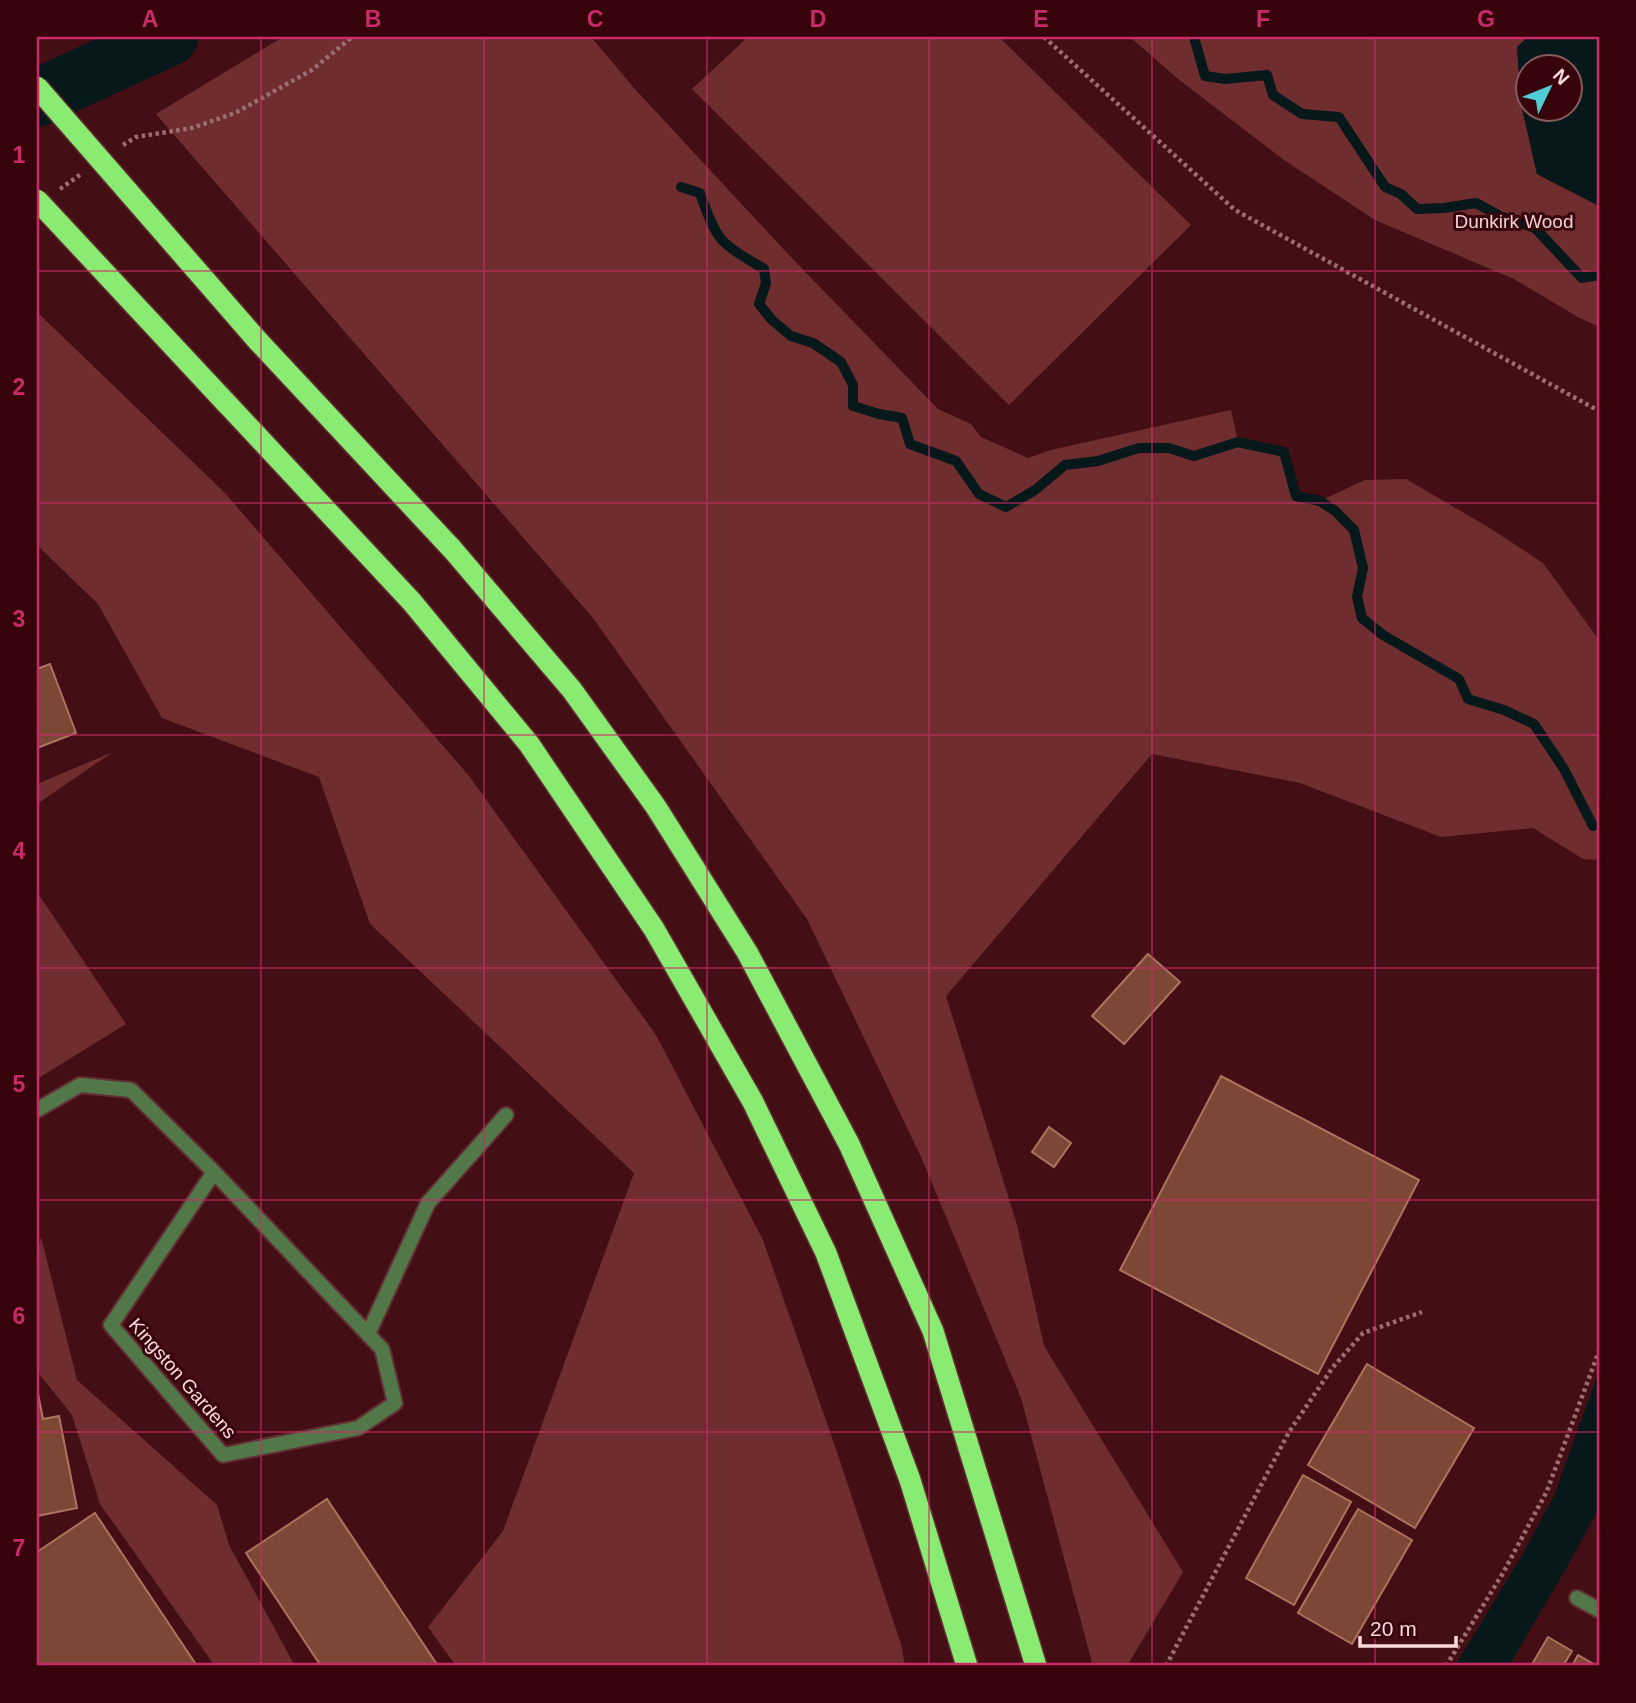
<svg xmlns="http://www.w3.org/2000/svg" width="1636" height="1703" viewBox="0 0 1636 1703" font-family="Helvetica,sans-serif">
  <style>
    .green { fill: #702d30 }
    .water { fill: #061819; fill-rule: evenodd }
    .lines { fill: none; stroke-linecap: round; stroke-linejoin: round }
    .stream { stroke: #061819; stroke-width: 10 }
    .river { stroke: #061819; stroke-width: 58 }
    .building { fill: #7d4735; stroke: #ad735f; stroke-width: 2 }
    .lane-casing { stroke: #622f34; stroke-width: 18 }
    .street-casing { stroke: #622f34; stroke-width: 18 }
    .highway-casing { stroke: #622f34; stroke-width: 24 }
    .path { stroke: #9b6e71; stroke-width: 4.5; stroke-dasharray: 3.5 3.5; stroke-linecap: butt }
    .lane { stroke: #527749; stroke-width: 14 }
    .street { stroke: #527749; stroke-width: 14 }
    .highway { stroke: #8aeb72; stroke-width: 21 }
    .highway-bridge-casing { stroke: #622f34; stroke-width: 24; stroke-linecap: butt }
    .highway-bridge { stroke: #8aeb72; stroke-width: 21 }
    .grid { fill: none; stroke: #c82b68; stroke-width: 2; stroke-opacity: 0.55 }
    .labels { text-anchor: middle; stroke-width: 6; stroke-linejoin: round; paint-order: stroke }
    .park-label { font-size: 19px; fill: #edd2d1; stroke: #38040b }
    .street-label { font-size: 19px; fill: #fedada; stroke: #38040b }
    .neatline { fill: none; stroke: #c82b68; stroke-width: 2.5 }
    .grid-label { font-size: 23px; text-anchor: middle; font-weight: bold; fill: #c82b68 }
  </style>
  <rect width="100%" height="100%" fill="#440f14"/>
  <path class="green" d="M283 37H591L634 88 788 254 938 409 971 424 981 437 1028 458 1051 450 1231 410 1238 442 1284 452 1296 496 1320 501 1365 480 1406 479 1488 527 1543 563 1599 640V860L1583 859 1533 828 1441 837 1300 783 1152 754 946 996 1017 1225 1044 1346 1183 1572 1127 1666H1093L1021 1398 922 1159 807 919 593 618 156 114Z
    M748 37H999L1191 225 1009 405 692 89Z
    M1130 37H1528L1517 47 1521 104 1537 174 1599 206V327L1578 317 1514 279 1375 220 1284 160 1178 79Z
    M37 312 225 493 469 776 656 1035 763 1240 837 1452 901 1644 905 1666H456L428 1627 503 1531 634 1173 370 924 319 777 162 718 98 604 37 545Z
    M113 752 37 804V784Z
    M37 892 126 1024 37 1079Z
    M41 1237 77 1380 217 1505 229 1545 295 1666H215L100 1504 72 1415 37 1371V1252Z"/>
  <path class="water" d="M1528 37H1599V206L1537 174 1521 104 1517 47ZM1528 66H1570V108H1528Z
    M1599 1371V1508L1571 1560 1509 1666H1455L1521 1557 1554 1496Z"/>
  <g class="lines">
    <path class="stream" d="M1194 37 1205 76 1225 79 1267 75 1273 95 1302 114 1339 117 1385 187 1401 194 1417 209 1444 208 1476 203 1500 216 1535 228 1582 278 1599 275
      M681 187 700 193C705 207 712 229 722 240 733 252 750 260 764 269L766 283 759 304 772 320 791 336 813 343 841 362 853 385V406L879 414 902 418 910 444 956 461 979 494 1006 507 1035 490 1065 465 1098 461 1139 448H1169L1194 456 1238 442 1284 452 1296 496 1320 501 1335 511 1354 530 1363 568 1357 597 1362 618 1383 635 1459 679 1468 699 1504 710 1534 724 1564 769 1593 826"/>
    <path class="river" d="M37 98 169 37"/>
  </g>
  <path class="building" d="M50 664 76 733 37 748V669Z
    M1148 954 1180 982 1124 1044 1092 1016Z
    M1221 1076 1419 1180 1318 1374 1120 1270Z
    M1049 1127 1071 1143 1054 1167 1032 1152Z
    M1367 1364 1474 1428 1415 1528 1308 1465Z
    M37 1388 43 1419 59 1416 77 1508 37 1516Z
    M1303 1475 1351 1502 1294 1605 1246 1578Z
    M327 1499 438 1666H321L246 1553Z
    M1358 1509 1412 1540 1352 1644 1298 1613Z
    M95 1513 197 1666H37V1552Z
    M1548 1637 1572 1651 1563 1666H1531Z
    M1578 1655 1597 1666H1572Z"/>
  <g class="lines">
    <g class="lane-casing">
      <path id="lane" d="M1577 1598 1599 1610"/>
    </g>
    <g class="street-casing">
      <path id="street" d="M37 1110 80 1085 131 1090 214 1172 382 1349 395 1403 358 1428 223 1455 111 1325 214 1172
        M368 1334 428 1203 506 1115"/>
    </g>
    <g class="highway-casing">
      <path id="highway" d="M258 341 453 550 572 690 656 807 747 952 849 1144 933 1331 1036 1666
        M217 393 412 602 529 744 654 929 753 1102 826 1253 910 1480 967 1666"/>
    </g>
    <path class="path" d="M1044 37 1235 210 1599 411
      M123 145 136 137 192 128 235 113 312 70 352 37
      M60 189 81 174
      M1166 1666 1289 1432 1333 1367 1363 1333 1422 1312
      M1446 1666 1503 1573 1547 1491 1599 1351"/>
    <use href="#lane" class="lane"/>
    <use href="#street" class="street"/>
    <use href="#highway" class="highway"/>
    <g class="highway-bridge-casing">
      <path id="highway-bridge" d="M37 87 258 341
        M37 200 228 405"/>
    </g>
    <use href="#highway-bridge" class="highway-bridge"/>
  </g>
  <path class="grid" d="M261 37V1666M484 37V1666M707 37V1666M929 37V1666M1152 37V1666M1375 37V1666M37 271H1599M37 503H1599M37 735H1599M37 968H1599M37 1200H1599M37 1432H1599"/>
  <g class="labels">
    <g class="park-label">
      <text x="1514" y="228">Dunkirk Wood</text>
    </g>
    <g class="street-label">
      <text transform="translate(183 1378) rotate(49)" y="7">Kingston Gardens</text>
    </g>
  </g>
  <rect width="1636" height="1703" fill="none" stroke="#38040b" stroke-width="77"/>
  <g transform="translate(1549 88) rotate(47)"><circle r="33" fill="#38040b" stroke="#875a5e" stroke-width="2"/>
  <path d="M0-5L12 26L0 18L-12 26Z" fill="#51ccd2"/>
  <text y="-10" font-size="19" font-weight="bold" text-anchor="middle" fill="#fedada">N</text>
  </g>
  <path d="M1360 1636v10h96v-10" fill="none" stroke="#fedada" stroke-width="3.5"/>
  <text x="1370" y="1636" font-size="21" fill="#fedada" stroke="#38040b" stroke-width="5" paint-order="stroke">20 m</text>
  <rect x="38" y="38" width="1560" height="1626" class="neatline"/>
  <g class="grid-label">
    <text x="150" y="27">A</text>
    <text x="373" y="27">B</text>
    <text x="595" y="27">C</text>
    <text x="818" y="27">D</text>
    <text x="1041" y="27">E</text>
    <text x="1263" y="27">F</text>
    <text x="1486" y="27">G</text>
    <text x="19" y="163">1</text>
    <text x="19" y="395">2</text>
    <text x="19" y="627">3</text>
    <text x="19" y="859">4</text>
    <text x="19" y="1092">5</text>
    <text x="19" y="1324">6</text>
    <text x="19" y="1556">7</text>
  </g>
</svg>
